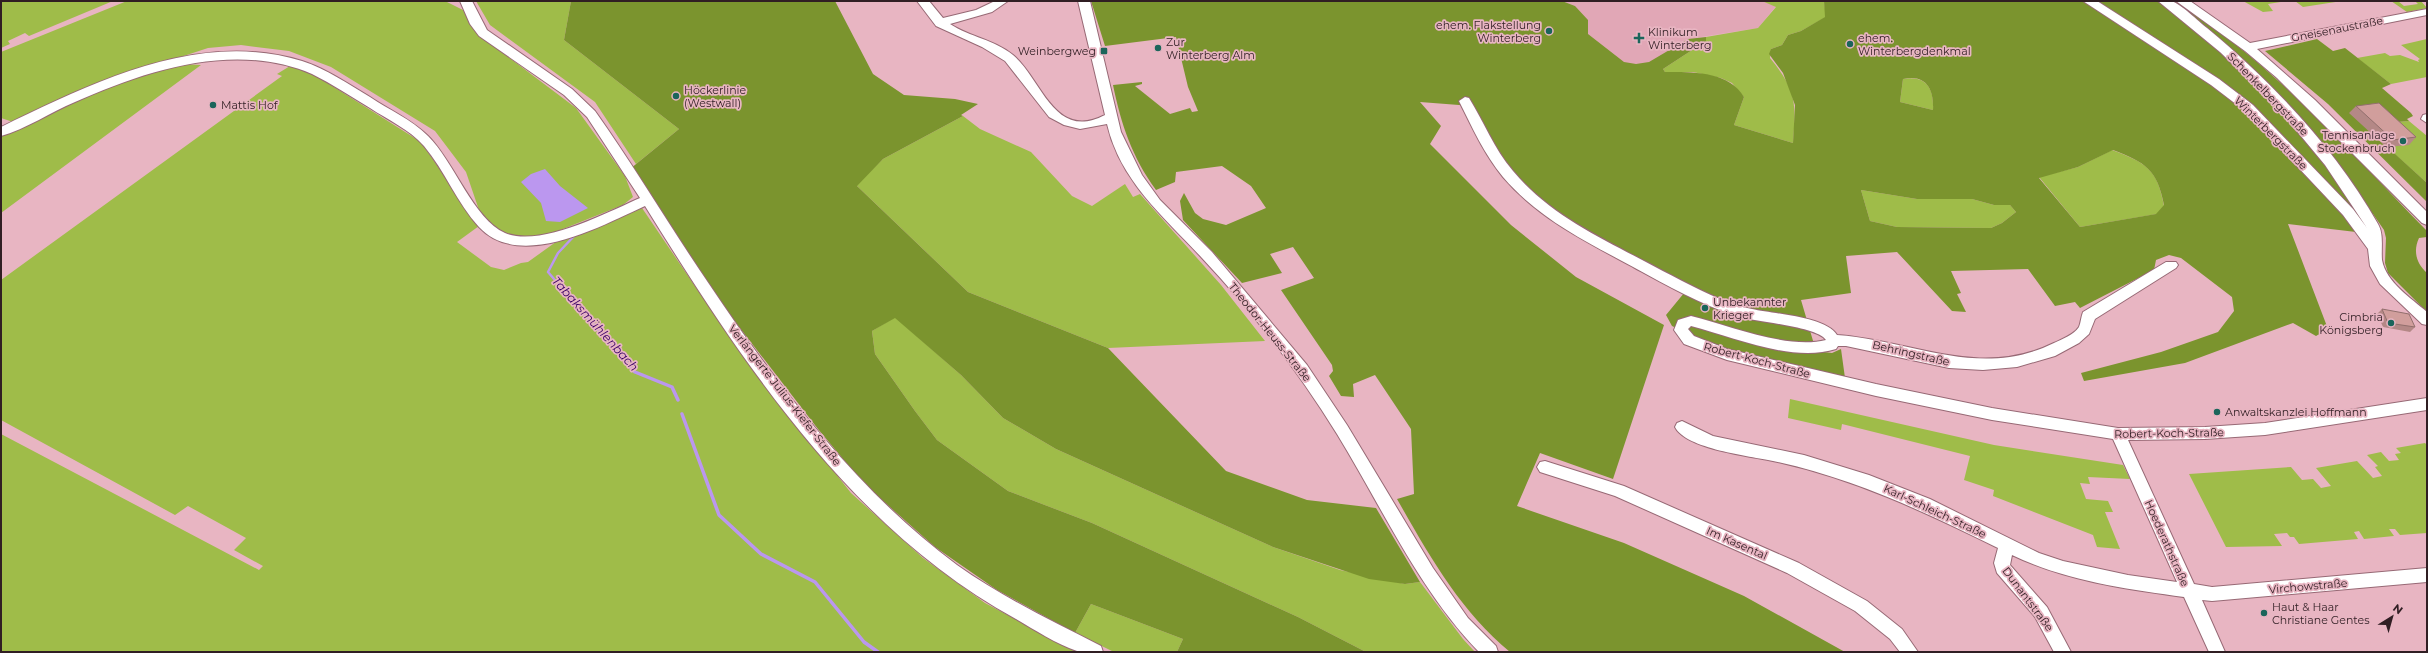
<svg xmlns="http://www.w3.org/2000/svg" width="2428" height="653" viewBox="0 0 2428 653" font-family="Montserrat,sans-serif">
  <style>
    .built { fill: #e1a7b6 }
    .green { fill: #9fbc49 }
    .forest { fill: #7b942e; fill-rule: evenodd }
    .water { fill: #bb97ef }
    .lines { fill: none; stroke-linecap: round; stroke-linejoin: round }
    .stream-far1 { stroke: #bb97ef; stroke-width: 2.5 }
    .stream { stroke: #bb97ef; stroke-width: 3.5 }
    .minor-casing { stroke: #976975; stroke-width: 2 }
    .minor { fill: #fff; fill-rule: evenodd }
    .wall { fill: #b48886 }
    .building { fill: #d19e9c; stroke: #926f6d }
    .poi-dot { fill: #1b655b; stroke: #e8b5c2; stroke-width: 1.5 }
    .labels { text-anchor: middle; stroke-width: 3.5; stroke-linejoin: round; paint-order: stroke }
    .poi-label { font-size: 11px; fill: #301e23; stroke: #e8b5c2; text-anchor: start }
    .street-label { font-size: 11px; fill: #301e23; stroke: #e8b5c2 }
    .water-label { font-size: 12px; font-style: italic; fill: #3a0067; stroke: #e8b5c2 }
  </style>
  <rect width="100%" height="100%" fill="#e8b5c2"/>
  <path class="built" d="M1562 1H1762L1776 6 1758 28 1688 39 1630 76 1595 51 1575 6Z"/>
  <path class="green" d="M1 1H113L29 36 25 33 8 41 10 44 1 48Z
    M127 1H445L465 11 479 35 576 108 625 176 633 197 623 205 548 235 521 237 510 236 495 230 480 213 466 172 435 131 331 67 289 51 241 45 208 48 132 73 13 122 1 118V52Z
    M476 1H571L564 40 679 129 636 164 595 102 490 25Z
    M1762 1H1824L1826 17 1801 31 1788 35 1782 45 1771 49 1770 58C1797 91 1796 103 1793 143L1734 125 1744 97 1732 83 1721 78 1693 72H1665L1663 69 1706 41V37L1758 28 1776 7Z
    M2243 1H2287L2268 4 2273 11 2263 12Z
    M2295 1H2342L2303 7Z
    M2391 1H2398L2404 6 2418 4 2415 1H2421L2427 8 2407 12Z
    M2427 39V77L2391 84 2357 58 2385 53 2390 56 2400 55 2419 62 2418 60 2420 59 2401 45Z
    M182 64 201 65 1 213V133L111 86Z
    M290 66 307 70 421 142 479 226 457 242 491 267 504 270 521 263 528 262 560 239 642 208 739 351 851 493 923 558 985 603 1078 652H1V434L259 570 263 566 234 550 246 538 188 506 175 515 1 420V280L282 76 277 74Z
    M1903 79C1927 75 1934 89 1933 110L1900 102Z
    M2349 113 2386 123 2409 121 2427 136V183Z
    M963 116 980 129 1031 152 1072 196 1092 206 1125 184 1133 197 1140 194 1221 285 1265 341 1108 348 968 292 856 185 883 159Z
    M2112 150C2146 163 2157 168 2164 206L2157 214 2080 227 2039 177 2078 167Z
    M1861 190 1917 199H1972L1994 205H2010L2016 212 2002 223 1991 228 1897 227 1870 221Z
    M895 317 961 375 1003 418 1056 449 1273 547 1340 570 1405 584 1420 582 1463 639 1475 652H1366L1298 617 1092 523 1008 491 937 440 915 411 875 354 872 331Z
    M1790 399 1994 445 2123 465 2130 479 2088 477 2090 484 2080 483 2086 499 2108 501 2113 512H2105L2120 549 2097 547 2093 535 1993 496 1994 490 1964 480 1970 456 1842 424 1841 430 1788 418Z
    M2425 443 2427 445V533L2400 535 2395 529H2389L2394 536 2364 539 2359 531 2354 532 2358 539 2299 544 2294 537H2290L2287 533 2274 534 2282 546 2226 547 2189 474 2291 467 2302 480 2313 479 2321 488 2331 486 2316 468 2357 461 2373 478 2382 476 2375 467 2378 466 2367 455 2381 452 2389 461 2399 460 2395 454 2401 453 2396 448Z
    M1091 604 1183 639 1177 652H1114L1075 633Z"/>
  <path class="forest" d="M571 1H835L873 74 904 95 955 99 978 104 961 115 963 116 883 159 857 186 968 292 1108 348 1226 471 1307 500 1376 508 1420 582 1405 584 1369 579 1273 547 1056 449 1003 418 961 375 895 318 872 331 875 354 915 411 937 440 1008 491 1092 523 1298 617 1366 652H1177L1183 639 1091 604 1075 633 997 590 935 547 864 484 818 429 719 301 630 169 679 129 564 40Z
    M1091 1H1562L1575 6 1588 20V34L1624 62 1636 64 1649 62 1688 39 1706 37V41L1663 69 1665 72C1692 72 1729 71 1744 97L1734 125 1793 143 1795 105 1783 73 1769 54 1771 49 1782 45 1788 35 1801 31 1825 17 1824 1H2175C2273 63 2347 149 2427 231V237L2419 238C2413 251 2416 263 2427 273V312L2388 273 2385 263 2386 238 2384 230 2373 214H2344L2356 232 2288 224 2328 329 2316 336 2293 323 2185 363 2084 381 2081 373 2161 352 2218 332 2234 311 2232 297 2181 258 2169 255 2156 260 2154 270 2080 308 2075 302 2055 306 2028 269 1951 271 1961 293 1957 294 1966 312 1952 311 1897 252 1846 256 1851 293 1801 300 1816 351 1832 353 1841 349 1845 378 1717 347 1672 326 1666 315 1689 287 1621 251 1544 205 1501 160 1472 106 1420 102 1441 126 1430 144 1511 225 1576 277 1664 325 1613 479 1540 453 1517 506 1624 543 1744 596 1845 652H1510C1460 611 1429 555 1397 499L1414 494 1411 429 1375 375 1353 384 1354 397 1341 396 1329 376 1333 371 1332 365 1281 290 1314 278 1293 247 1270 254 1282 273 1242 283 1183 220 1180 201 1184 193 1195 213 1203 219 1226 225 1266 208 1251 186 1222 166 1176 172 1175 182 1156 190C1132 157 1121 124 1113 85L1142 82V84L1135 86 1170 114 1190 108 1192 112 1198 111 1188 87 1176 37 1105 46ZM1903 79C1927 74 1934 90 1933 110L1900 102ZM2113 150C2146 163 2157 169 2164 205L2156 214 2080 227 2039 178 2078 167ZM1861 190 1917 199H1972L1994 205H2010L2016 212 2002 223 1991 228 1897 227 1870 221Z
    M2317 39 2333 51 2345 48 2391 84 2382 88 2411 113 2413 116 2407 119 2409 121 2385 123 2350 113 2427 183V202L2328 104 2265 51Z"/>
  <path class="water" d="M545 169 560 186 588 208 560 222 546 221 541 203 521 182 531 174Z"/>
  <g class="lines">
    <path class="stream-far1" d="M566 293 548 272 558 253 576 234"/>
    <path class="stream" d="M565 292 635 372 672 387 678 400
      M682 414 719 515 761 554 815 582 864 642 878 652"/>
    <g class="minor-casing">
      <path id="minor" d="M460 1H472L487 30 572 89 595 111C635 167 670 227 709 284 778 387 857 491 957 565 1002 597 1052 621 1101 646L1103 652C1096 652 1085 653 1077 651 1056 644 1035 630 1016 619 851 529 742 362 645 206 601 226 520 271 479 227 457 203 445 171 424 146 409 129 388 120 370 108 350 96 332 84 312 74 235 41 147 70 75 102 51 112 26 129 1 136V127C92 83 199 29 302 61 327 69 348 84 370 97 389 110 411 119 428 136 453 160 474 220 505 233 540 248 608 212 640 198L587 117 564 95 479 36 470 24Z
        M917 1H929L943 18 976 10 995 1H1008L992 12 950 24C970 37 995 40 1013 55 1042 79 1054 142 1105 115L1078 1H1090L1121 132 1142 175 1160 200 1212 252 1307 365 1347 425 1433 568 1468 618 1496 646 1498 652H1479C1418 589 1382 507 1337 434 1298 371 1252 311 1202 258 1164 217 1120 181 1107 124L1080 129 1064 125 1049 117 1005 61 982 47 936 26Z
        M2083 1H2097L2219 79 2253 105 2353 209 2367 228 2325 165 2276 106 2220 52 2158 1C2162 1 2167 0 2171 1 2180 3 2199 22 2207 28 2273 83 2336 149 2378 224 2384 234 2381 248 2382 260 2386 282 2411 298 2427 312V325L2422 324 2380 284 2370 266 2368 249 2343 215 2245 111 2211 85Z
        M2176 1H2190L2250 43 2427 9V15L2257 49 2315 100 2427 212V225L2422 223 2277 78 2245 51Z
        M1465 97 1469 98C1484 122 1494 149 1513 171 1548 213 1597 236 1644 261 1669 274 1694 288 1720 299 1730 303 1741 307 1752 309 1773 314 1825 316 1837 335 1912 340 1979 380 2054 343 2062 339 2074 335 2079 327 2081 322 2081 317 2083 312L2166 262H2176L2178 265 2176 268 2095 319 2089 334 2079 343 2055 356 2017 367 1983 370 1949 368 1846 346H1838L1836 349C1792 363 1734 337 1691 326L1688 329 1694 336 1727 349 1876 384 1992 408 2118 428 2205 427 2265 423 2427 398V410L2265 435 2205 439 2128 440 2194 584 2212 587 2427 568V582L2212 601 2202 600 2225 652H2209L2184 597C2126 589 2066 581 2012 555L2010 565 2047 607 2071 652H2054L2035 617 1997 573 1994 563 1998 548C1925 512 1853 478 1773 461 1750 456 1686 449 1675 427L1677 423 1682 421 1713 436 1804 455 1869 475 1930 499 2039 553 2063 561 2128 575 2177 582 2113 439 1992 420 1876 396 1727 360 1684 344 1674 330 1678 320 1691 316C1729 325 1787 350 1826 340 1816 326 1755 322 1736 316 1700 304 1668 286 1635 268 1587 242 1539 219 1503 177 1484 154 1472 127 1459 101Z
        M2427 114V123L2421 119 2423 115Z
        M1545 461 1624 486 1799 563 1867 601 1902 629 1918 652H1900L1890 639 1855 611 1787 573 1615 496 1540 472 1537 467 1540 462Z"/>
    </g>
    <use href="#minor" class="minor"/>
  </g>
  <path class="wall" d="M2356 106 2416 137 2409 145 2386 147 2349 113Z
    M2382 309 2415 327 2410 332 2383 327 2377 314Z"/>
  <path class="building" d="M2379 103 2416 137 2393 140 2356 106Z
    M2382 309 2409 314 2415 327 2388 323Z"/>
  <g class="poi-dot">
    <circle cx="1549" cy="31" r="4"/>
    <path d="M1637 32h4v4h4v4h-4v4h-4v-4h-4v-4h4z"/>
    <circle cx="1850" cy="44" r="4"/>
    <circle cx="1158" cy="48" r="4"/>
    <rect x="1100" y="47" width="8" height="8" rx="2"/>
    <circle cx="676" cy="96" r="4"/>
    <circle cx="213" cy="105" r="4"/>
    <circle cx="2403" cy="141" r="4"/>
    <circle cx="1705" cy="308" r="4"/>
    <circle cx="2391" cy="323" r="4"/>
    <circle cx="2217" cy="412" r="4"/>
    <circle cx="2264" cy="613" r="4"/>
  </g>
  <g class="labels">
    <g class="poi-label">
      <text x="1541" y="29" text-anchor="end">ehem. Flakstellung<tspan x="1541" dy="13">Winterberg</tspan></text>
      <text x="1648" y="36">Klinikum<tspan x="1648" dy="13">Winterberg</tspan></text>
      <text x="1858" y="42">ehem.<tspan x="1858" dy="13">Winterbergdenkmal</tspan></text>
      <text x="1166" y="46">Zur<tspan x="1166" dy="13">Winterberg Alm</tspan></text>
      <text x="1096" y="55" text-anchor="end">Weinbergweg</text>
      <text x="684" y="94">Höckerlinie<tspan x="684" dy="13">(Westwall)</tspan></text>
      <text x="221" y="109">Mattis Hof</text>
      <text x="2395" y="139" text-anchor="end">Tennisanlage<tspan x="2395" dy="13">Stockenbruch</tspan></text>
      <text x="1713" y="306">Unbekannter<tspan x="1713" dy="13">Krieger</tspan></text>
      <text x="2383" y="321" text-anchor="end">Cimbria<tspan x="2383" dy="13">Königsberg</tspan></text>
      <text x="2225" y="416">Anwaltskanzlei Hoffmann</text>
      <text x="2272" y="611">Haut &amp; Haar<tspan x="2272" dy="13">Christiane Gentes</tspan></text>
    </g>
    <g class="street-label">
      <text transform="translate(2337 29) rotate(-11)" y="4">Gneisenaustraße</text>
      <text transform="translate(2268 94) rotate(46)" y="4">Schenkelbergstraße</text>
      <text transform="translate(2271 133) rotate(45)" y="4">Winterbergstraße</text>
      <text transform="translate(1270 332) rotate(51)" y="4">Theodor-Heuss-Straße</text>
      <text transform="translate(1911 353) rotate(13)" y="4">Behringstraße</text>
      <text transform="translate(1757 360) rotate(15)" y="4">Robert-Koch-Straße</text>
      <text transform="translate(785 395) rotate(52)" y="4">Verlängerte Julius-Kiefer-Straße</text>
      <text transform="translate(2169 433) rotate(-1)" y="4">Robert-Koch-Straße</text>
      <text transform="translate(1935 511) rotate(25)" y="4">Karl-Schleich-Straße</text>
      <text transform="translate(1737 543) rotate(24)" y="4">Im Kasental</text>
      <text transform="translate(2167 543) rotate(66)" y="4">Hoederathstraße</text>
      <text transform="translate(2308 586) rotate(-5)" y="4">Virchowstraße</text>
      <text transform="translate(2028 599) rotate(53)" y="4">Dunantstraße</text>
    </g>
    <g class="water-label">
      <text transform="translate(595 324) rotate(48)" y="4">Tabaksmühlenbach</text>
    </g>
  </g>
  <rect width="2428" height="653" fill="none" stroke="#301e23" stroke-width="4"/>
  <g transform="translate(2392 617) rotate(37)" stroke="#e8b5c2" stroke-width="3" paint-order="stroke">
  <path d="M0-3L7 15L0 10L-7 15Z" fill="#301e23"/>
  <text y="-6" font-size="11" font-weight="bold" text-anchor="middle" fill="#301e23">N</text>
  </g>
</svg>
